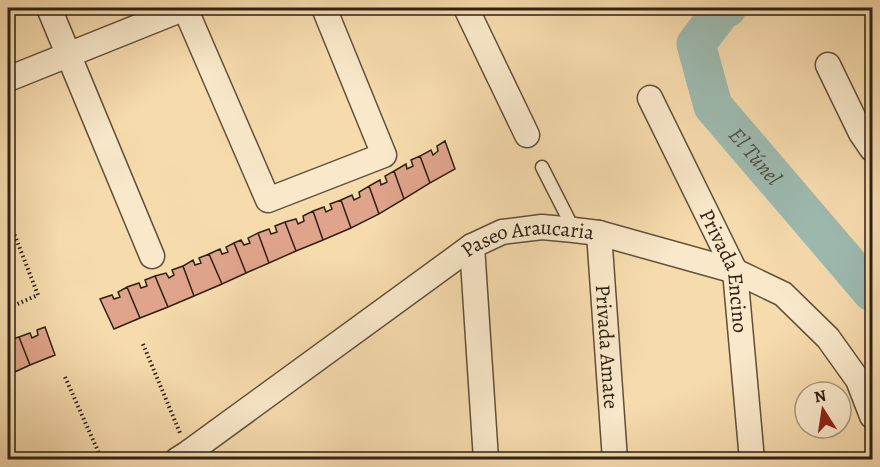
<svg xmlns="http://www.w3.org/2000/svg" width="880" height="467" viewBox="0 0 880 467" font-family="Alegreya,serif">
  <style>
    .lines { fill: none; stroke-linecap: round; stroke-linejoin: round }
    .river { stroke: #9dbab0; stroke-width: 39 }
    .building { fill: #dfa48b; stroke: #2f2114; stroke-width: 1.5 }
    .lane-casing { stroke: #61503a; stroke-width: 15 }
    .street-casing { stroke: #61503a; stroke-width: 27 }
    .path { stroke: #2f2114; stroke-width: 4; stroke-dasharray: 1.5 3; stroke-linecap: butt }
    .lane { stroke: #f9e8ca; stroke-width: 12 }
    .street { stroke: #f9e8ca; stroke-width: 24 }
    .labels { text-anchor: middle; stroke-width: 5; stroke-linejoin: round; paint-order: stroke }
    .street-label { font-size: 21px; fill: #2f2114; stroke: #f9e8ca }
    .water-label { font-size: 22px; font-style: italic; fill: #504f43; stroke: #f9e8ca }
  </style>
  <rect width="100%" height="100%" fill="#f6dbad"/>
  <filter id="stains"><feTurbulence type="fractalNoise" baseFrequency=".00333" numOctaves="4"/><feColorMatrix values="0 0 0 0 .2 0 0 0 0 .09 0 0 0 0 .02 0 0 0 .5 -.17"/></filter>
  <radialGradient id="worn" r=".72"><stop offset=".6" stop-color="#630" stop-opacity="0"/><stop offset="1" stop-color="#630" stop-opacity=".3"/></radialGradient>
  <g class="lines">
    <path class="river" id="s1" d="M727 8 722 10 696 44 713 106 872 292"/>
  </g>
  <path class="building" d="M445 141 455 169 430 183 420 156 431 150 433 155 438 151 437 146Z
    M420 156 430 183 404 199 394 171 406 164 407 169 413 166 411 160Z
    M394 171 404 199 379 214 369 186 380 180 381 185 387 182 385 176Z
    M369 186 379 214 351 228 341 200 352 195 354 200 360 197 359 192Z
    M341 200 351 228 323 240 313 211 324 207 326 212 332 209 330 204Z
    M313 211 323 240 296 251 285 222 296 219 298 224 304 221 303 216Z
    M285 222 296 251 269 263 258 233 269 229 271 234 277 232 275 226Z
    M258 233 269 263 246 273 234 243 241 240 244 245 250 243 248 238Z
    M234 243 246 273 222 284 209 254 220 249 222 254 228 252 226 247Z
    M209 254 222 284 194 296 183 266 193 260 195 265 201 263 199 258Z
    M183 266 194 296 168 307 155 276 166 273 169 278 174 275 172 270Z
    M155 276 168 307 140 318 127 287 139 283 141 288 147 286 145 280Z
    M127 287 140 318 114 329 100 299 112 295 114 299 120 297 118 292Z
    M45 327 55 355 30 365 19 337 30 333 32 338 38 335 37 330Z
    M19 337 30 365 8 375V347L11 346 9 340Z"/>
  <g class="lines">
    <g class="lane-casing">
      <path id="lane" d="M542 167 574 230"/>
    </g>
    <g class="street-casing">
      <g id="street">
        <path d="M49 8 152 256"/>
        <path d="M185 8 268 200 384 155 324 8"/>
        <path d="M466 8 527 135"/>
        <path d="M828 65 861 133 872 149"/>
        <path d="M8 79 185 8"/>
        <path id="s2" d="M650 98 735 271 752 460"/>
        <path id="s3" d="M599 233 615 460"/>
        <path d="M472 246 486 460"/>
        <path id="s4" d="M177 460 188 453 472 246 502 232 542 227 574 230 599 233 735 271 783 294 828 338 858 380 872 416"/>
      </g>
    </g>
    <path class="path" d="M8 218 38 295 8 308
      M143 344 180 433
      M65 377 102 460"/>
    <use href="#lane" class="lane"/>
    <use href="#street" class="street"/>
  </g>
  <g class="labels">
    <g class="street-label">
      <text dy="7" stroke="none"><textPath href="#s4" startOffset="422">Paseo Araucaria</textPath></text>
      <text dy="7" stroke="none"><textPath href="#s2" startOffset="190">Privada Encino</textPath></text>
      <text dy="7" stroke="none"><textPath href="#s3" startOffset="114">Privada Amate</textPath></text>
    </g>
    <g class="water-label">
      <text dy="8" stroke="none"><textPath href="#s1" startOffset="178">El Túnel</textPath></text>
    </g>
  </g>
  <rect width="880" height="467" fill="none" stroke="#f6dbad" stroke-width="30"/>
  <rect x="9" y="9" width="862" height="449" fill="none" stroke="#2f2114" stroke-width="3"/>
  <rect x="15" y="15" width="850" height="437" fill="none" stroke="#2f2114" stroke-width="1.5"/>
  <g transform="translate(823 410) rotate(348)"><circle r="28" fill="#f9e8ca" stroke="#a89881" stroke-width="1.5"/>
  <path d="M0-4.5L10 22L0 15L-10 22Z" fill="#8f2418"/>
  <text y="-9" font-size="16" font-weight="bold" text-anchor="middle" fill="#2f2114">N</text>
  </g>
  <rect width="100%" height="100%" filter="url(#stains)"/>
  <rect width="100%" height="100%" fill="url(#worn)"/>
</svg>
